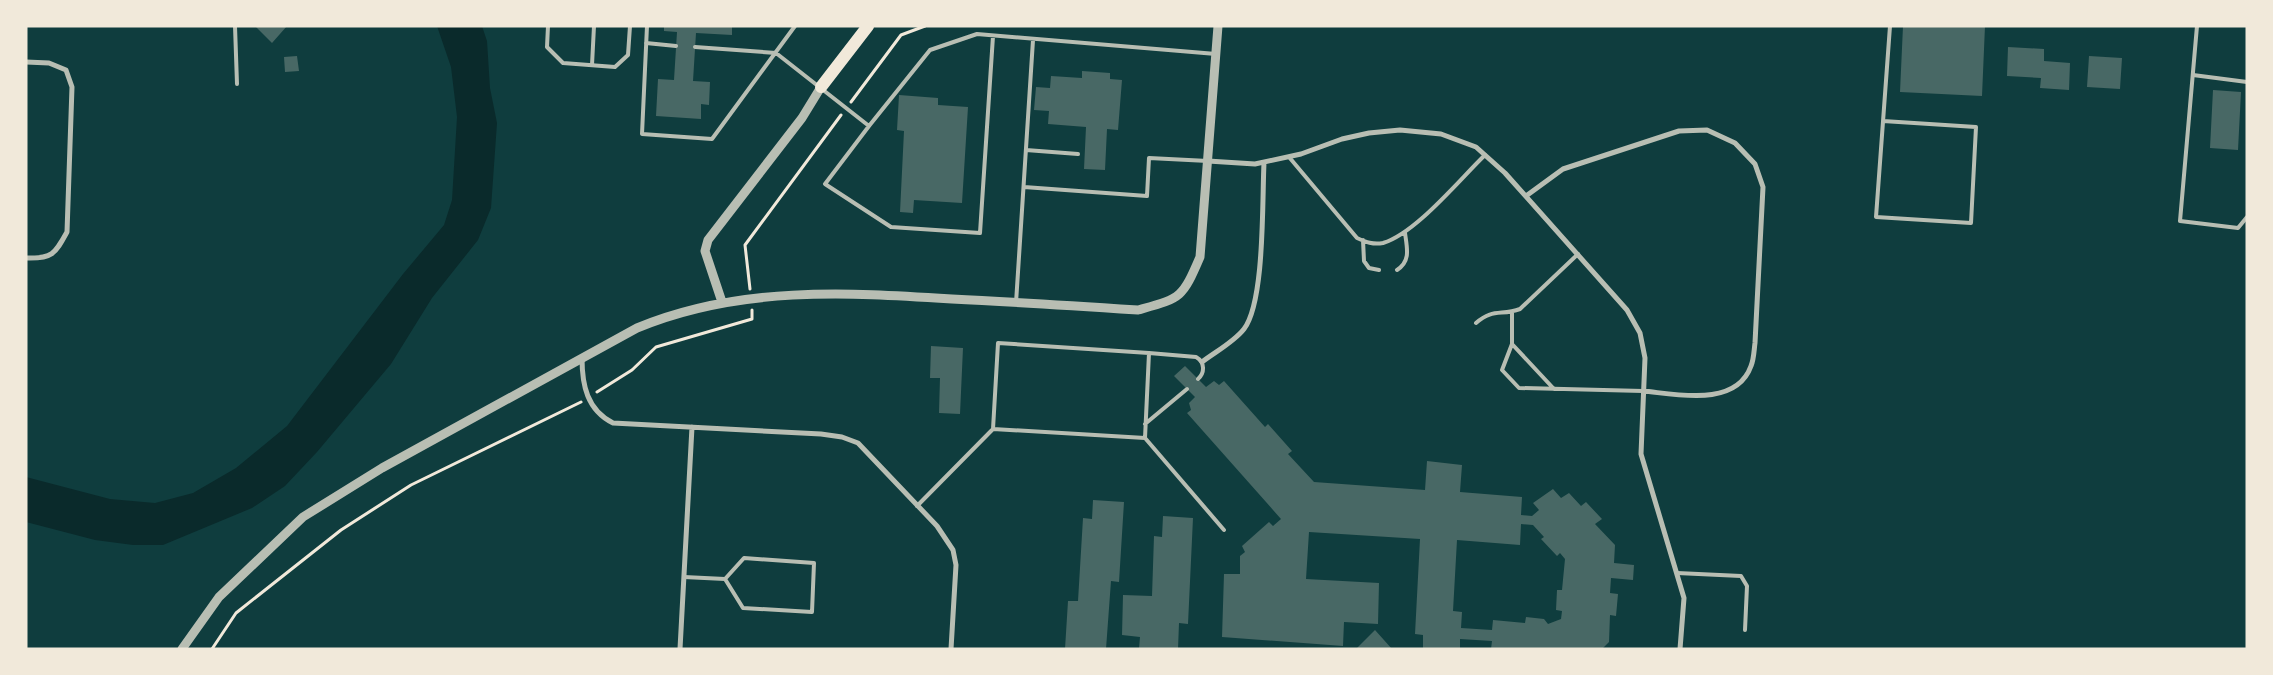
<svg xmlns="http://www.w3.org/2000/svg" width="2273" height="675" viewBox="0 0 2273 675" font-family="Ubuntu,sans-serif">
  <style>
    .water { fill: #0a2a2b }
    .building { fill: #486865; fill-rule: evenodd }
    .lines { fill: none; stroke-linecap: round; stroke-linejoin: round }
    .path { stroke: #f1e9da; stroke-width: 3 }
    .service { stroke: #b8beb3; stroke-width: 4 }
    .minor { stroke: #b8beb3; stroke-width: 5 }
    .tertiary { stroke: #b8beb3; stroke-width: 9 }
    .primary { stroke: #f1e9da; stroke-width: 12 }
  </style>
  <rect width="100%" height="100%" fill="#0f3d3e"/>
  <path class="water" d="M437 26H482L487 41 490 88 497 123 491 208 478 240 432 298 391 364 317 452 285 486 252 508 163 545H133L95 540 26 522V477L110 499 155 503 193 493 236 468 287 426 403 274 444 225 452 200 457 117 451 67Z"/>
  <path class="building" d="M255 26H287L272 43Z
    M664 26H732V35L696 33 693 81 710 82 709 105 701 104V119L656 116 658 79 674 80 677 32 664 31Z
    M1903 26H1985L1982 96 1900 92Z
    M2008 47 2044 49V61L2070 63 2069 90 2040 88 2041 78 2007 76Z
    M297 56 299 71 285 72 284 57Z
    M2089 56 2122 58 2120 89 2087 87Z
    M1082 71 1110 73V79L1122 80 1118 130 1107 129 1105 170 1084 169 1086 127 1048 124 1049 111 1034 110 1036 87 1050 88 1051 76 1082 78Z
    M2213 90 2241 92 2238 150 2210 148Z
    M899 95 938 98V105L968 107 962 203 914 200 913 213 900 212 904 131 897 130Z
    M931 346 963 348 960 414 939 413 940 378H930Z
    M1185 366 1206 387 1214 381 1219 385 1224 381 1265 427 1268 424 1292 451 1288 454 1314 482 1425 490 1427 461 1462 465 1460 492 1522 497 1521 515 1532 516 1539 510 1533 503 1553 489 1561 498 1569 493 1581 506 1586 502 1602 519 1595 524 1615 545 1614 563 1634 565 1633 580 1611 578 1610 593 1618 594 1616 616 1610 615 1609 642 1602 649H1491L1492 641 1460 639V649H1423V635L1415 634 1420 539 1309 532 1306 579 1379 583 1378 624 1344 622 1343 646 1222 637 1224 574H1240V556L1245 552 1242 546 1269 522 1273 526 1281 519 1187 413 1191 410 1189 403 1195 397 1174 376ZM1521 524 1533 525 1544 537 1541 539 1557 556 1560 553 1565 559 1562 590H1557L1556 610 1562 611 1561 619 1548 624 1544 619 1526 617 1525 623 1493 620 1492 630 1461 628 1462 612 1453 611 1457 540 1520 545Z
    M1093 500 1124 502 1119 582 1111 581 1106 649H1065L1068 601H1078L1083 518 1092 519Z
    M1163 516 1193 518 1188 624 1179 623 1178 649H1139L1140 637 1122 635 1123 595 1152 596 1154 536 1162 537Z
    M1375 630 1392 649H1356Z"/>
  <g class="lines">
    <path class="path" d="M851 102 901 35 925 26
      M750 289 745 245 841 115
      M597 392 632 370 656 347 752 319V310
      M212 649 236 613 341 530 411 485 581 402"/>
    <path class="service" d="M235 26 237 84
      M548 26 547 47 563 63 615 67 628 55 630 26
      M647 26 642 134 712 139 795 26
      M2197 26 2180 221 2238 228 2247 217
      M646 43 676 46
      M695 47 776 53 869 126 930 50 977 34 1216 54
      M592 65 594 26
      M2193 75 2247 82
      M1883 121 1976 127 1971 223 1876 217 1890 26
      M869 126 825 184 891 227 980 233 993 36
      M1026 150 1078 154
      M1289 157 1357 238C1366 242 1373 245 1383 243 1416 233 1459 180 1485 155
      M1024 187 1147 196 1149 158 1208 161
      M1363 240 1364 261 1369 268 1379 270
      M1397 270C1411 261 1407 248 1405 233
      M1016 303 1033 40
      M1512 312V344L1502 370 1519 388 1643 391
      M1476 323C1493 308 1501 316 1520 309L1578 254
      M1512 344 1554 389
      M1149 353 1196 357C1205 362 1205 373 1198 379
      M1145 424 1187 389
      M1145 438 1224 530
      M917 506 993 429 998 343 1149 353 1145 438 993 429
      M1677 573 1741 576 1747 586 1745 630
      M684 577 725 579 744 558 814 563 812 612 743 608 725 579"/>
    <path class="minor" d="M26 62 49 63 66 70 72 87 67 232C55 254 52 259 26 258
      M1208 161 1255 164 1301 154 1342 139 1369 133 1400 130 1441 134 1476 147 1505 173 1627 310 1640 333 1645 358 1641 454 1684 598 1680 649
      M1526 196 1563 169 1679 131 1707 130 1735 143 1755 164 1763 187 1755 343C1754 350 1754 359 1751 366 1736 408 1676 394 1643 391
      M582 358C582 385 587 410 613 423L821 434 842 437 858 443 937 526 953 550 956 565 951 649
      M1202 362C1215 352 1234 342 1244 329 1265 301 1262 201 1264 163
      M680 649 692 427"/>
    <path class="tertiary" d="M722 302 705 251 708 240 802 118 821 87
      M182 649 219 597 303 517 382 468 637 328C738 286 846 292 952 299 1014 302 1076 306 1138 310 1181 298 1182 299 1200 257L1218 26"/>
    <path class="primary" d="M821 87 868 26"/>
  </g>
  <rect width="2273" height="675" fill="none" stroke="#f1e9da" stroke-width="55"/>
</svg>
